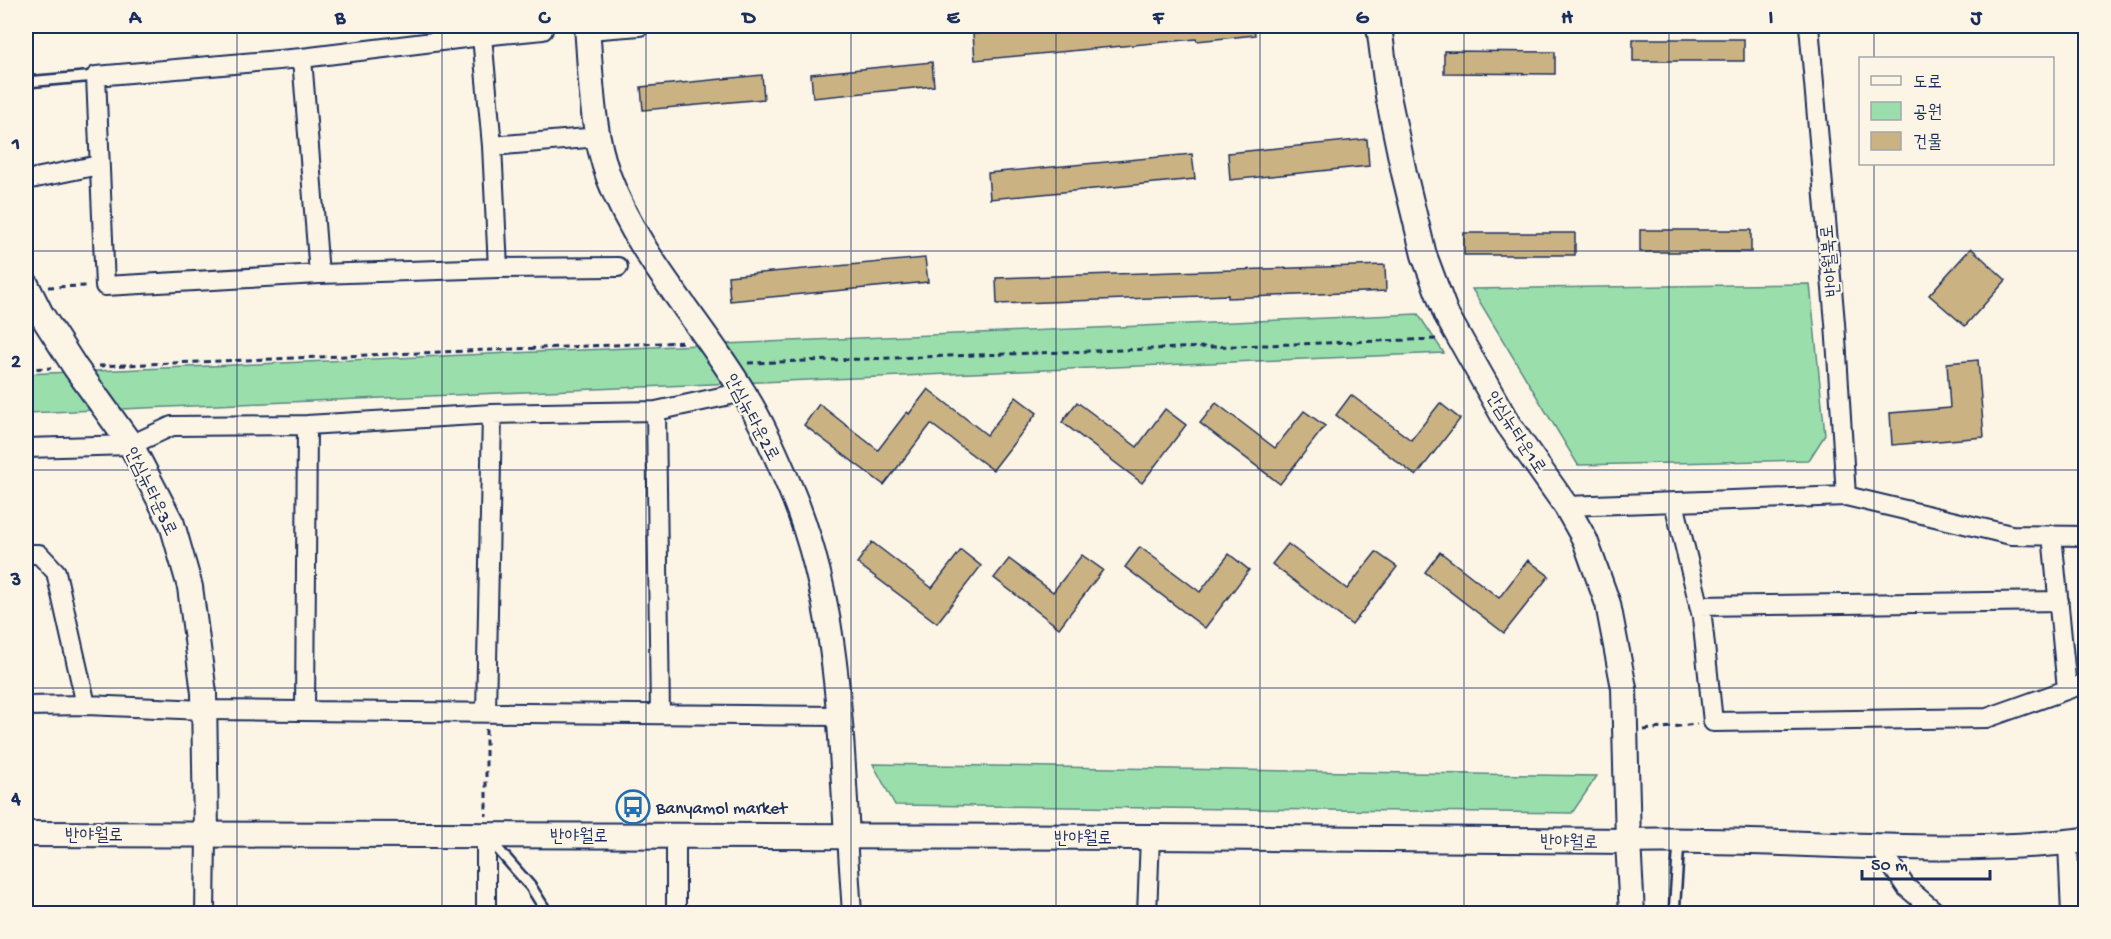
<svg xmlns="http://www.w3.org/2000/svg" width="2111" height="939" viewBox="0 0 2111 939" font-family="'Gochi Hand','Poor Story',sans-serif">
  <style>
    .green { fill: #9adfab; stroke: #5a8784; stroke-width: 1.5 }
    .building { fill: #cbb282; stroke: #1b2f5e; stroke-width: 1.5 }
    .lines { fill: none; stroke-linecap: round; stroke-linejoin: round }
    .lane-casing { stroke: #1b2f5e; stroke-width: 14 }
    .street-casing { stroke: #1b2f5e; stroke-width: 22 }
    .secondary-casing { stroke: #1b2f5e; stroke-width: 28 }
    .path { stroke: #1b2f5e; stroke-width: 3; stroke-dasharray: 6 4.5; stroke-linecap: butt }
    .lane { stroke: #fcf5e5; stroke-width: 9 }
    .street { stroke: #fcf5e5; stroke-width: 18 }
    .secondary { stroke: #fcf5e5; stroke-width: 24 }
    .grid { fill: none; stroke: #1b2f5e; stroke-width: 1.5; stroke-opacity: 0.55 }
    .labels { text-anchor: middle; stroke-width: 4.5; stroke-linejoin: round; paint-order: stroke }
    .street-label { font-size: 18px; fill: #1b2f5e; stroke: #fcf5e5 }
    .poi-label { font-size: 18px; fill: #1b2f5e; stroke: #fcf5e5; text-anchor: start }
    .neatline { fill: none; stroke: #1b2f5e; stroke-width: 2 }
    .grid-label { font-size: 20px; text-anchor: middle; font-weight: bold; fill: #1b2f5e }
  </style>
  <rect width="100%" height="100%" fill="#fcf5e5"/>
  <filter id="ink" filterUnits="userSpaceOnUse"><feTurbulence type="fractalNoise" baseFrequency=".0167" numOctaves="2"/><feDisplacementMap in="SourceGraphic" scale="12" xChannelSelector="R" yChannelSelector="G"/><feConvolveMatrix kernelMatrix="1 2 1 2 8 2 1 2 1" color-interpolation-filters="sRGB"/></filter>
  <g filter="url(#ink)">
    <path class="green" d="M1810 284 1825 435 1809 460 1578 465 1472 289Z
      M1418 314 1444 353 26 413V374Z
      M873 764 1597 776 1572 813 895 805Z"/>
    <path class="building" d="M1066 26H1254L1255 35 1197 41 1196 39 975 60 973 34Z
      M1633 39H1744V61H1633Z
      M1444 51 1555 52V74L1444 73Z
      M932 62 934 86 813 98 811 74Z
      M762 75 764 99 643 110 641 87Z
      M1367 139 1369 166 1230 180 1228 153Z
      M1192 154 1195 179 990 199 988 173Z
      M1640 230H1751V252H1640Z
      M1464 233H1575V255H1464Z
      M1971 248 2006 280 1965 326 1929 295Z
      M925 258 928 282 730 301 728 276Z
      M1385 265 1386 291 1228 298V295L997 304 996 278Z
      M1978 360 1984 437 1892 445 1890 413 1950 408 1947 363Z
      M928 389 987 435 1016 397 1037 413 993 470 931 424 884 485 804 425 819 404 878 450 907 412 909 414Z
      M1351 395 1411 440 1440 403 1460 419 1416 476 1336 415Z
      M1077 402 1137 447 1165 409 1186 425 1142 483 1062 422Z
      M1216 403 1275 448 1304 411 1325 426 1280 484 1200 423Z
      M872 542 932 588 961 550 981 566 937 623 857 563Z
      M1288 544 1347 589 1376 552 1397 567 1352 625 1272 564Z
      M1140 547 1200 592 1229 554 1249 570 1205 628 1125 567Z
      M1440 552 1499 598 1528 560 1549 576 1504 633 1425 572Z
      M1082 555 1103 570 1059 628 994 578 1009 559 1053 592Z"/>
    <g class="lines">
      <g class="lane-casing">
        <path id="lane" d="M26 82 96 76
          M490 840 531 887 548 914
          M1674 914 1679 842"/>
      </g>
      <g class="street-casing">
        <path id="street" d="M1809 26 1835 323 1846 496
          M588 30 640 26
          M482 36 492 146 498 268 319 274 105 286 96 76 302 58Z
          M482 36 543 30
          M302 58 319 274
          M492 146 599 137
          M26 180 99 165
          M498 268 618 267
          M656 411 660 714
          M26 448 131 445 172 426 307 425 492 414 656 411 744 392
          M1674 503 1702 617 1713 722 1987 718 2086 683
          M1566 506 1846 496 2011 535 2086 536
          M2052 535 2067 689
          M26 554H39L56 572 86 705
          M1699 606 2059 601
          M26 706 86 705 204 710 839 716
          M305 711 307 425
          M486 712 492 414
          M847 836 852 914
          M2068 843 2071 914
          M1879 847 1906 887 1938 914
          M205 914 206 835
          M486 914V835
          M676 914V836
          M1147 914 1150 837"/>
      </g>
      <g class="secondary-casing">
        <path id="secondary" d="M587 26C591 75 591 130 609 178 639 258 699 319 743 392 762 422 777 457 791 490 837 599 840 719 847 836
          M1379 26 1388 96 1404 173 1424 255 1446 314 1508 424 1566 506 1585 540 1608 604 1624 688 1628 841 1632 914
          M26 284 41 314 75 367 131 445 172 524 190 587 204 693 206 835
          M26 834 1150 837 1628 841C1780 837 1934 858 2086 840"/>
      </g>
      <path class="path" d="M48 287 90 286
        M748 363 1437 339
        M99 366 686 342
        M26 369 51 368
        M486 729V816
        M1644 730 1697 724"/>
      <use href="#lane" class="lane"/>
      <use href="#street" class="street"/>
      <use href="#secondary" class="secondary"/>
    </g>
  </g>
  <path class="grid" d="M237 26V914M442 26V914M646 26V914M851 26V914M1056 26V914M1260 26V914M1464 26V914M1669 26V914M1874 26V58M1874 164V914M26 251H2086M26 470H2086M26 688H2086"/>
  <defs>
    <g id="bus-ring" transform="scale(1.725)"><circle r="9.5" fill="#fcf5e5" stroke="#1f6fb2" stroke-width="1.5"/><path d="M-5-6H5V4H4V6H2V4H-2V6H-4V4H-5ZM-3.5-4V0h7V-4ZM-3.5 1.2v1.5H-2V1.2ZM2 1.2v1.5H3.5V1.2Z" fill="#1f6fb2"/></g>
  </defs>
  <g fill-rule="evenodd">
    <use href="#bus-ring" x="633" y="807"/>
  </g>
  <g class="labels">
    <g class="street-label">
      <text transform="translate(1829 261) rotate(-95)" y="6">반야월북로</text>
      <text transform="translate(753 417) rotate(62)" y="6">안심뉴타운2로</text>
      <text transform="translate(1517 432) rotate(57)" y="6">안심뉴타운1로</text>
      <text transform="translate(152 491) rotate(64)" y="6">안심뉴타운3로</text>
      <text x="94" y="840">반야월로</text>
      <text x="579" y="841">반야월로</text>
      <text x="1083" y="843">반야월로</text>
      <text transform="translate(1569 841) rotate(1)" y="6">반야월로</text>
    </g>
    <g class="poi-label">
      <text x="656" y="813">Banyamol market</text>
    </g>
  </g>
  <rect width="2111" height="939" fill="none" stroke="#fcf5e5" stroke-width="66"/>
  <rect x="1859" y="57" width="195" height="108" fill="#fcf5e5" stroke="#a2a6af" stroke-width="1.5"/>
  <rect x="1871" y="76" width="30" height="9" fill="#fcf5e5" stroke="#a2a6af" stroke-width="1.5"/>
  <text x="1913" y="87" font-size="18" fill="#1b2f5e">도로</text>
  <rect x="1871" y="102" width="30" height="18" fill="#9adfab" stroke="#a2a6af" stroke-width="1.5"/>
  <text x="1913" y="117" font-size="18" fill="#1b2f5e">공원</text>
  <rect x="1871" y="132" width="30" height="18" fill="#cbb282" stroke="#a2a6af" stroke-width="1.5"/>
  <text x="1913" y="147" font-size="18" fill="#1b2f5e">건물</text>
  <path d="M1862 870v9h128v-9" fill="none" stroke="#1b2f5e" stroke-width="3"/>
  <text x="1871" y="870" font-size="18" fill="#1b2f5e" stroke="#fcf5e5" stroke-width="4.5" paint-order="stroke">50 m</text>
  <rect x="33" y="33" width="2045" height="873" class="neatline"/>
  <g class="grid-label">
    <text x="135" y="23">A</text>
    <text x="340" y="23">B</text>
    <text x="544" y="23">C</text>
    <text x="749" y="23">D</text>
    <text x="953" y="23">E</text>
    <text x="1158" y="23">F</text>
    <text x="1362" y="23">G</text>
    <text x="1567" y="23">H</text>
    <text x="1771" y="23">I</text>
    <text x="1976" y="23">J</text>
    <text x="16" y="149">1</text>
    <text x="16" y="367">2</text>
    <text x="16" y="585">3</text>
    <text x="16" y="804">4</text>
  </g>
</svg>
